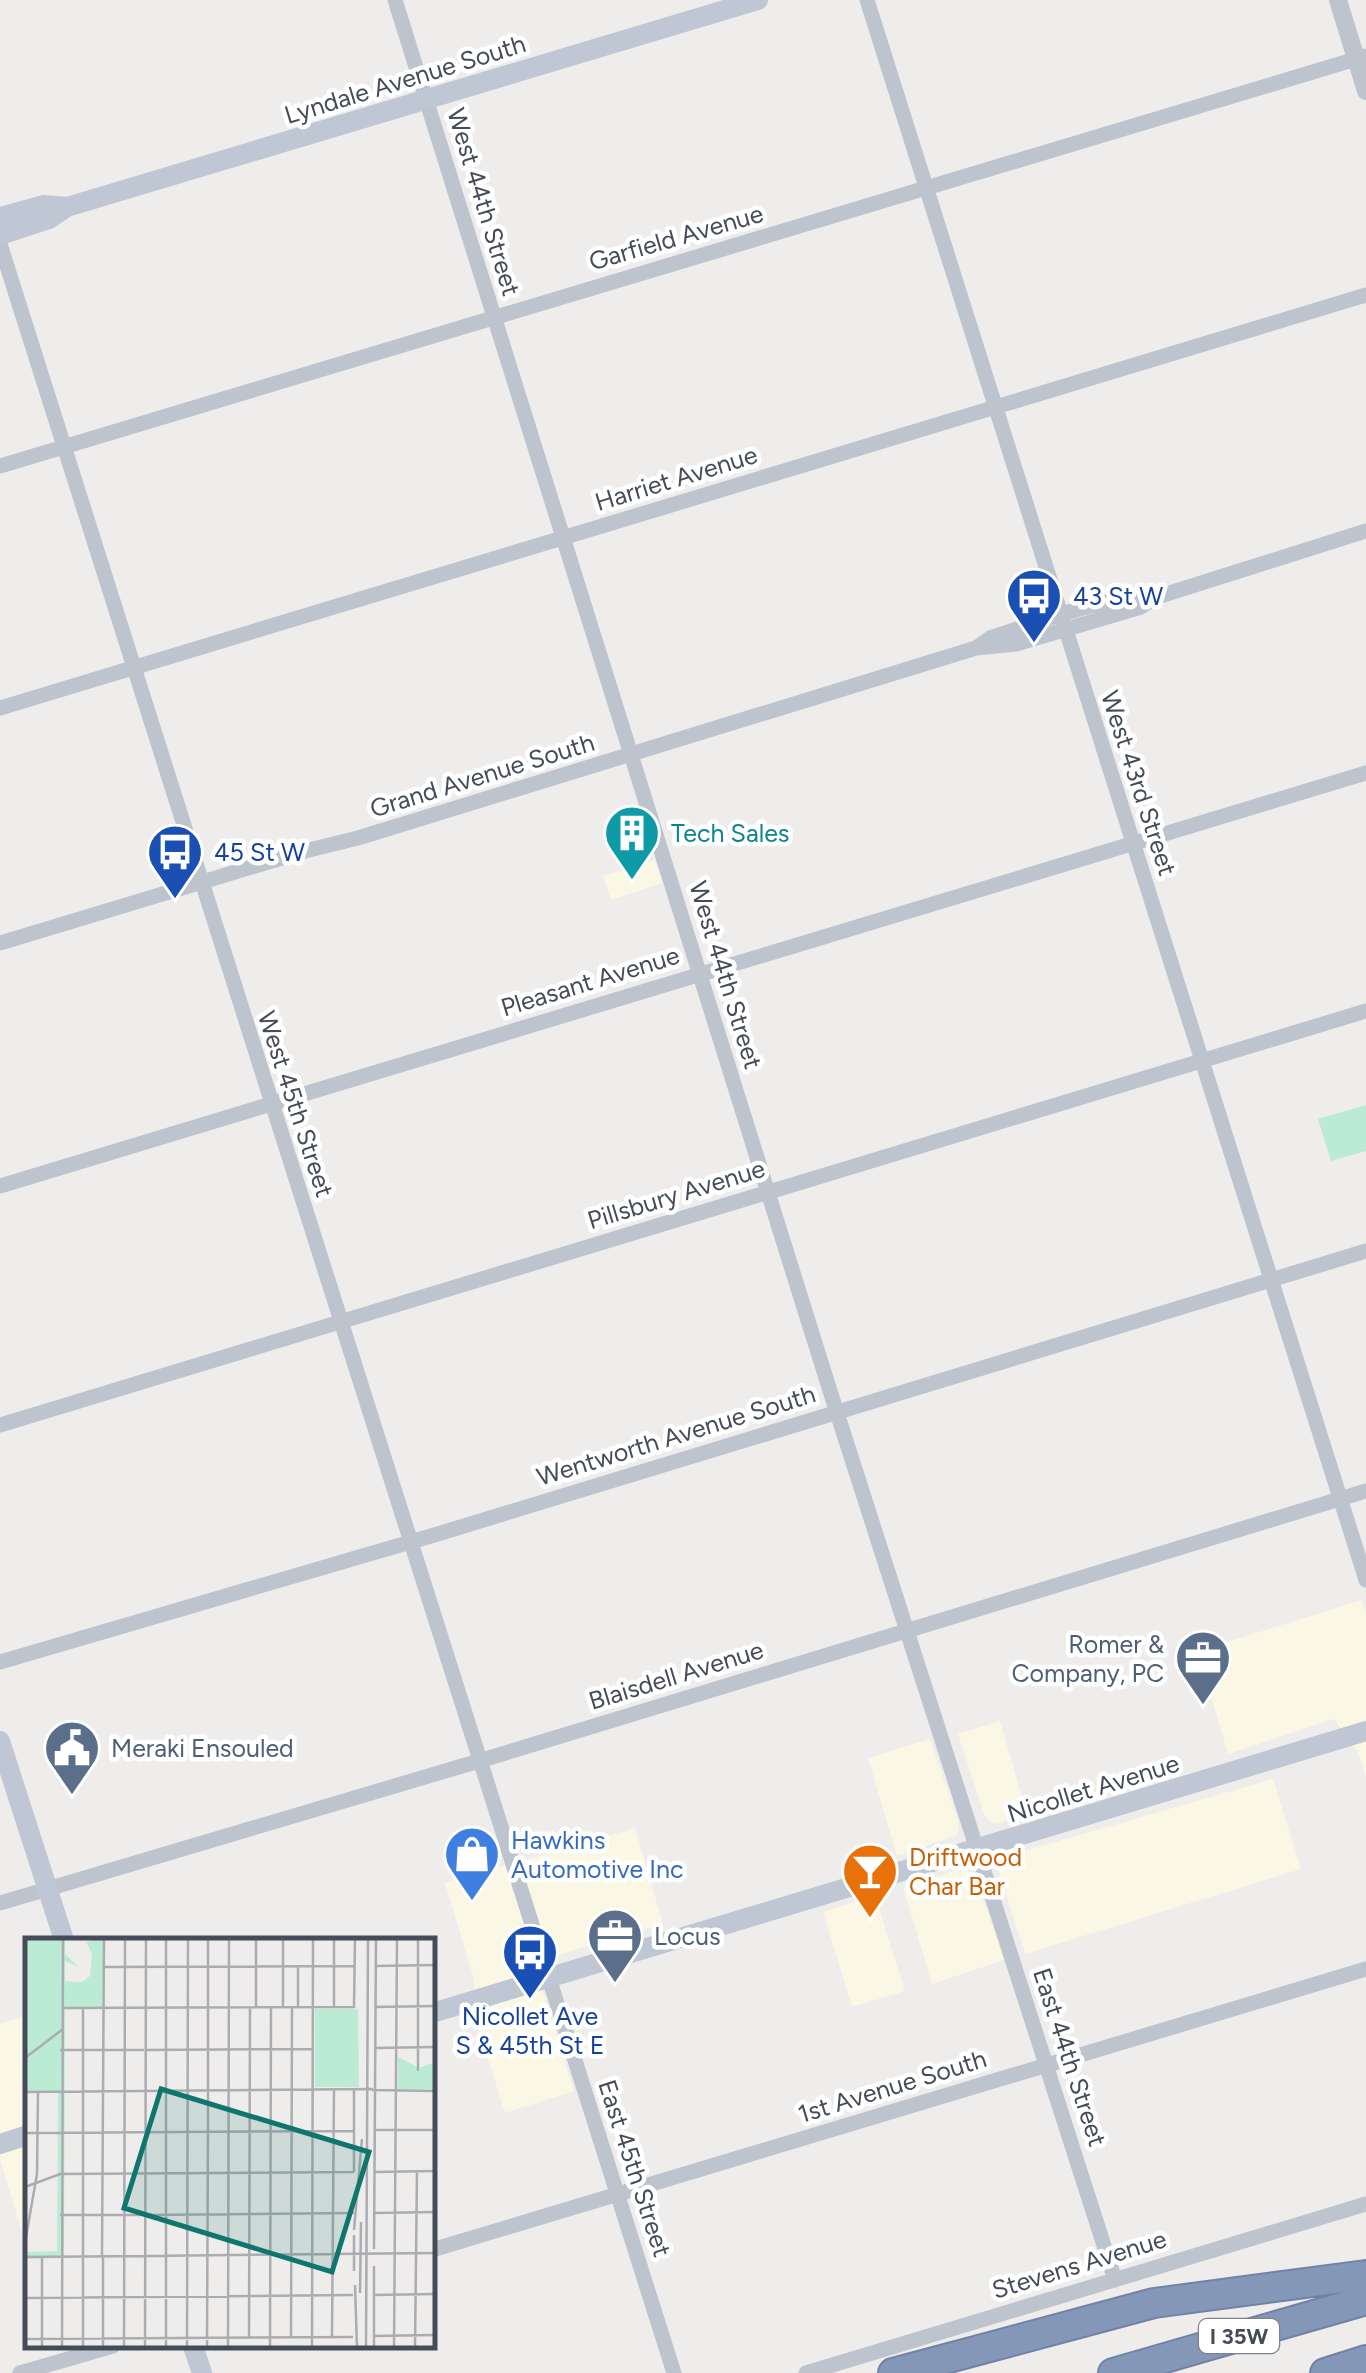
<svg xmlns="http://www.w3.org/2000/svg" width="1366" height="2373" viewBox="0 0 1366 2373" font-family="Figtree,sans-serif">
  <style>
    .commercial { fill: #faf7e4 }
    .green { fill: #bbebd5 }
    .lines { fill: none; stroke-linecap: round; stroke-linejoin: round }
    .motorway-casing { stroke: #7182a4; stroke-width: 32 }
    .minor { stroke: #bdc4ce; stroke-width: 15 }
    .tertiary { stroke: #bdc4ce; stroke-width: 18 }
    .secondary { stroke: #bfc6d4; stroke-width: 20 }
    .motorway { stroke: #8597b9; stroke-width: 28 }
    .labels { text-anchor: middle; stroke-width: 9; stroke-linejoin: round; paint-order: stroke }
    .shield { fill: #fff; stroke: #7d828a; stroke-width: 2.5 }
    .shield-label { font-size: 22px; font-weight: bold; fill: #454c58 }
    .street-label { font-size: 25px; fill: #454c58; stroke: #fff }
    .transit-label { font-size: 25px; fill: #164399; stroke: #fff; text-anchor: start }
    .culture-label { font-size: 25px; fill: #0d838f; stroke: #fff; text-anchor: start }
    .service-label { font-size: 25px; fill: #4e5e75; stroke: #fff; text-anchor: start }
    .shop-label { font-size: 25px; fill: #366cbe; stroke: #fff; text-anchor: start }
    .food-label { font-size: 25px; fill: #c56008; stroke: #fff; text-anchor: start }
    .inset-road { fill: none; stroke: #abacb1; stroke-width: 2.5 }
    .view { fill: #0f766e; fill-opacity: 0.15; stroke: #0f766e; stroke-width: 5 }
    .inset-edge { fill: none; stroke: #454c58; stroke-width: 5 }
  </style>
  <rect width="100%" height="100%" fill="#efecec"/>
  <path class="commercial" d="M655 860 662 883 611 900 603 876Z
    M1362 1600 1366 1615V1778L1359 1754 1334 1719 1228 1754 1198 1651Z
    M1000 1721 1027 1814 994 1824 985 1817 958 1734Z
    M930 1739 959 1824 957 1835 897 1856 868 1758Z
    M1273 1779 1301 1869 1025 1954 997 1866 1000 1858Z
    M635 1828 663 1924 534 1962 574 2091 505 2113 475 2017 474 1980 445 1883Z
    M963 1868 975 1874 1004 1960 932 1984 903 1887Z
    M875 1896 905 1991 852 2007 823 1912Z
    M27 2016V2248L0 2160V2024Z"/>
  <path class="green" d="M1366 1105V1151L1331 1161 1318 1119Z"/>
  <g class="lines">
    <g class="motorway-casing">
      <path id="motorway" d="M893 2373 1154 2303 1366 2275
        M1113 2373 1366 2300
        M1325 2373 1366 2360"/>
    </g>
    <path class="minor" d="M395 0 831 1394 1115 2280
      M867 0 1366 1580
      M0 244 674 2373
      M0 466 1366 56
      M976 648 990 638C1039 622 1106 595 1157 597
      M0 708 1366 295
      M0 943 305 851 358 838 976 648 1016 644 1141 607 1157 597 1366 531
      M0 1186 1366 773
      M0 1425 1366 1011
      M0 1662 431 1536 1366 1251
      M0 1903 479 1761 1366 1491
      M432 2250 1366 1969
      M20 2373 113 2346
      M806 2373 1366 2204"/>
    <path class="tertiary" d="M1338 0 1366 91"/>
    <path class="secondary" d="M0 217 44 205 67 207
      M0 235 49 219 67 207 758 0
      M0 1741 64 1940
      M432 2013 1366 1731
      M0 2144 28 2135
      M193 2346 202 2373"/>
    <use href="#motorway" class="motorway"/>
  </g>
  <defs>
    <g id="bus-pin" transform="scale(2.875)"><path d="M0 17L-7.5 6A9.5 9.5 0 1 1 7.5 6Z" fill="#1a4fb4" stroke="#fff"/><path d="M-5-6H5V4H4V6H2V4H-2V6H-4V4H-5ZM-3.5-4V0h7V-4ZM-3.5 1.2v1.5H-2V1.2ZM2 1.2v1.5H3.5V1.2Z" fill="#fff"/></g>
    <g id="building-pin" transform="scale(2.875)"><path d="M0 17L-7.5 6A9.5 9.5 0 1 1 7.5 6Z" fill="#0f9aa8" stroke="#fff"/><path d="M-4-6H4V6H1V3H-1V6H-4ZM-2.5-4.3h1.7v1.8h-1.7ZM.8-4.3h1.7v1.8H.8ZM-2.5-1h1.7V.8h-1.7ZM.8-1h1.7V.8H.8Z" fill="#fff"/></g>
    <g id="office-pin" transform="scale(2.875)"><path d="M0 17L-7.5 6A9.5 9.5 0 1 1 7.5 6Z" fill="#5c6f8a" stroke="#fff"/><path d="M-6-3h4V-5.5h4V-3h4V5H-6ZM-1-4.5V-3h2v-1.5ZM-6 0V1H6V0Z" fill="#fff"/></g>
    <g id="civic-pin" transform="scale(2.875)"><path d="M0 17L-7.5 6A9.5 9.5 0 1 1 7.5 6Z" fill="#5c6f8a" stroke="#fff"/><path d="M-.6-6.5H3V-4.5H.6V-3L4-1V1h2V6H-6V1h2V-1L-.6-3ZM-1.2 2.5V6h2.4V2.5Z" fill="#fff"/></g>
    <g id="shop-pin" transform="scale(2.875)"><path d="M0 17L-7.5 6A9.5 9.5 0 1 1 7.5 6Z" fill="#3f7fe0" stroke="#fff"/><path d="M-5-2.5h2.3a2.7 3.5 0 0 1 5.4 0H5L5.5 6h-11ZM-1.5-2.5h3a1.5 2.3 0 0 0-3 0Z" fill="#fff"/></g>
    <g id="bar-pin" transform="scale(2.875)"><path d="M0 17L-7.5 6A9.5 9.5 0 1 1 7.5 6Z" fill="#e8710a" stroke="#fff"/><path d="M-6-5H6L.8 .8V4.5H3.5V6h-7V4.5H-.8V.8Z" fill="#fff"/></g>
  </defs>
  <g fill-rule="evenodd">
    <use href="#bus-pin" x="1034" y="596"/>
    <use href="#building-pin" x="632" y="833"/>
    <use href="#bus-pin" x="175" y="852"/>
    <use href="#office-pin" x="1203" y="1658"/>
    <use href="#civic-pin" x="72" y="1748"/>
    <use href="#shop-pin" x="472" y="1854"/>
    <use href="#bar-pin" x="870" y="1871"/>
    <use href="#office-pin" x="615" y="1936"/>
    <use href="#bus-pin" x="530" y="1952"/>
  </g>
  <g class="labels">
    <rect class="shield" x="1199" y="2319" width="80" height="34" rx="8"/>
    <g class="shield-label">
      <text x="1239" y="2344">I 35W</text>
    </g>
    <g class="street-label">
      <text transform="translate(405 79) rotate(-17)" y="9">Lyndale Avenue South</text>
      <text transform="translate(484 202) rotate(73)" y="9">West 44th Street</text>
      <text transform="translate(676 237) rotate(-16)" y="9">Garfield Avenue</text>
      <text transform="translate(676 478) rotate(-17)" y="9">Harriet Avenue</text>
      <text transform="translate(482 775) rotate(-17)" y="9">Grand Avenue South</text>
      <text transform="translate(1139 783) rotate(72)" y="9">West 43rd Street</text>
      <text transform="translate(726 975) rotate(73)" y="9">West 44th Street</text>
      <text transform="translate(590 981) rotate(-17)" y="9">Pleasant Avenue</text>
      <text transform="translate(296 1104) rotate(72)" y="9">West 45th Street</text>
      <text transform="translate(676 1194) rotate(-17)" y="9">Pillsbury Avenue</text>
      <text transform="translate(676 1435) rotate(-17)" y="9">Wentworth Avenue South</text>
      <text transform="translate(676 1675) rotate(-17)" y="9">Blaisdell Avenue</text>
      <text transform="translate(1093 1788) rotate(-17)" y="9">Nicollet Avenue</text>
      <text transform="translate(1070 2057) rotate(72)" y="9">East 44th Street</text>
      <text transform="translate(892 2086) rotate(-17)" y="9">1st Avenue South</text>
      <text transform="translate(635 2168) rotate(72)" y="9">East 45th Street</text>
      <text transform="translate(1079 2264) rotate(-17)" y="9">Stevens Avenue</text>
    </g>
    <g class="transit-label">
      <text x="1073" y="605">43 St W</text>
      <text x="214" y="861">45 St W</text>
      <text x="530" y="2025" text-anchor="middle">Nicollet Ave<tspan x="530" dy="29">S &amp; 45th St E</tspan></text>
    </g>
    <g class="culture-label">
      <text x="671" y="842">Tech Sales</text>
    </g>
    <g class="service-label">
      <text x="1164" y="1653" text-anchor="end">Romer &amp;<tspan x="1164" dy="29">Company, PC</tspan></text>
      <text x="111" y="1757">Meraki Ensouled</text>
      <text x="654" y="1945">Locus</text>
    </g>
    <g class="shop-label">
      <text x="511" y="1849">Hawkins<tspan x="511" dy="29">Automotive Inc</tspan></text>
    </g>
    <g class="food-label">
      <text x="909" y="1866">Driftwood<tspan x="909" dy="29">Char Bar</tspan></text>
    </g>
  </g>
  <g transform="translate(25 1938)">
    <rect width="410" height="410" fill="#efecec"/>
    <path d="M0 0H40V16L54 29 40 23V43L57 44 65 38 67 15 61 4 78 0V69H40L39 320 0 321V314L32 313 33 153H0ZM290 71H333L334 149H290ZM373 119 394 130 410 124V151H373Z" fill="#bbebd5"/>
    <path class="inset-road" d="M309 0V69M351 28 410 27M79 29 330 28M231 69V0M258 69V0M273 69V28M350 69 410 68M39 70 329 69 330 0M350 110 410 109M35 112H119M121 112 288 111M0 120 38 91M393 133V0M347 152 410 153M0 154 348 151M183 189V0M350 192H410M0 195 329 193M329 234V151M350 234 410 233M0 249 35 236 329 234M350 275 410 274M35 277H118M120 277 329 275M329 292 337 201M329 297V333M0 305 12 236 13 153M349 311 351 0M77 318 79 0M78 318V410M119 318 410 315M0 319 119 318M330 347 332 410M335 355 336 284M349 357 410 356M0 360 328 357M349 398 410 397M266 399 267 69M307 399 309 151M224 400 225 70M0 401 328 399M17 410V318M37 410 38 0M58 410V70M99 410 100 0M120 410 121 0M141 410V0M162 410 163 0M182 410 183 185M203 410 204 0M245 410 246 69M287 410 288 0M341 410 343 0M349 410V328M369 410 372 0M390 410 392 233"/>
    <path class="view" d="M136 151 344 214 307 334 99 270Z"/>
    <rect width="410" height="410" class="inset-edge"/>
  </g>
</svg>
